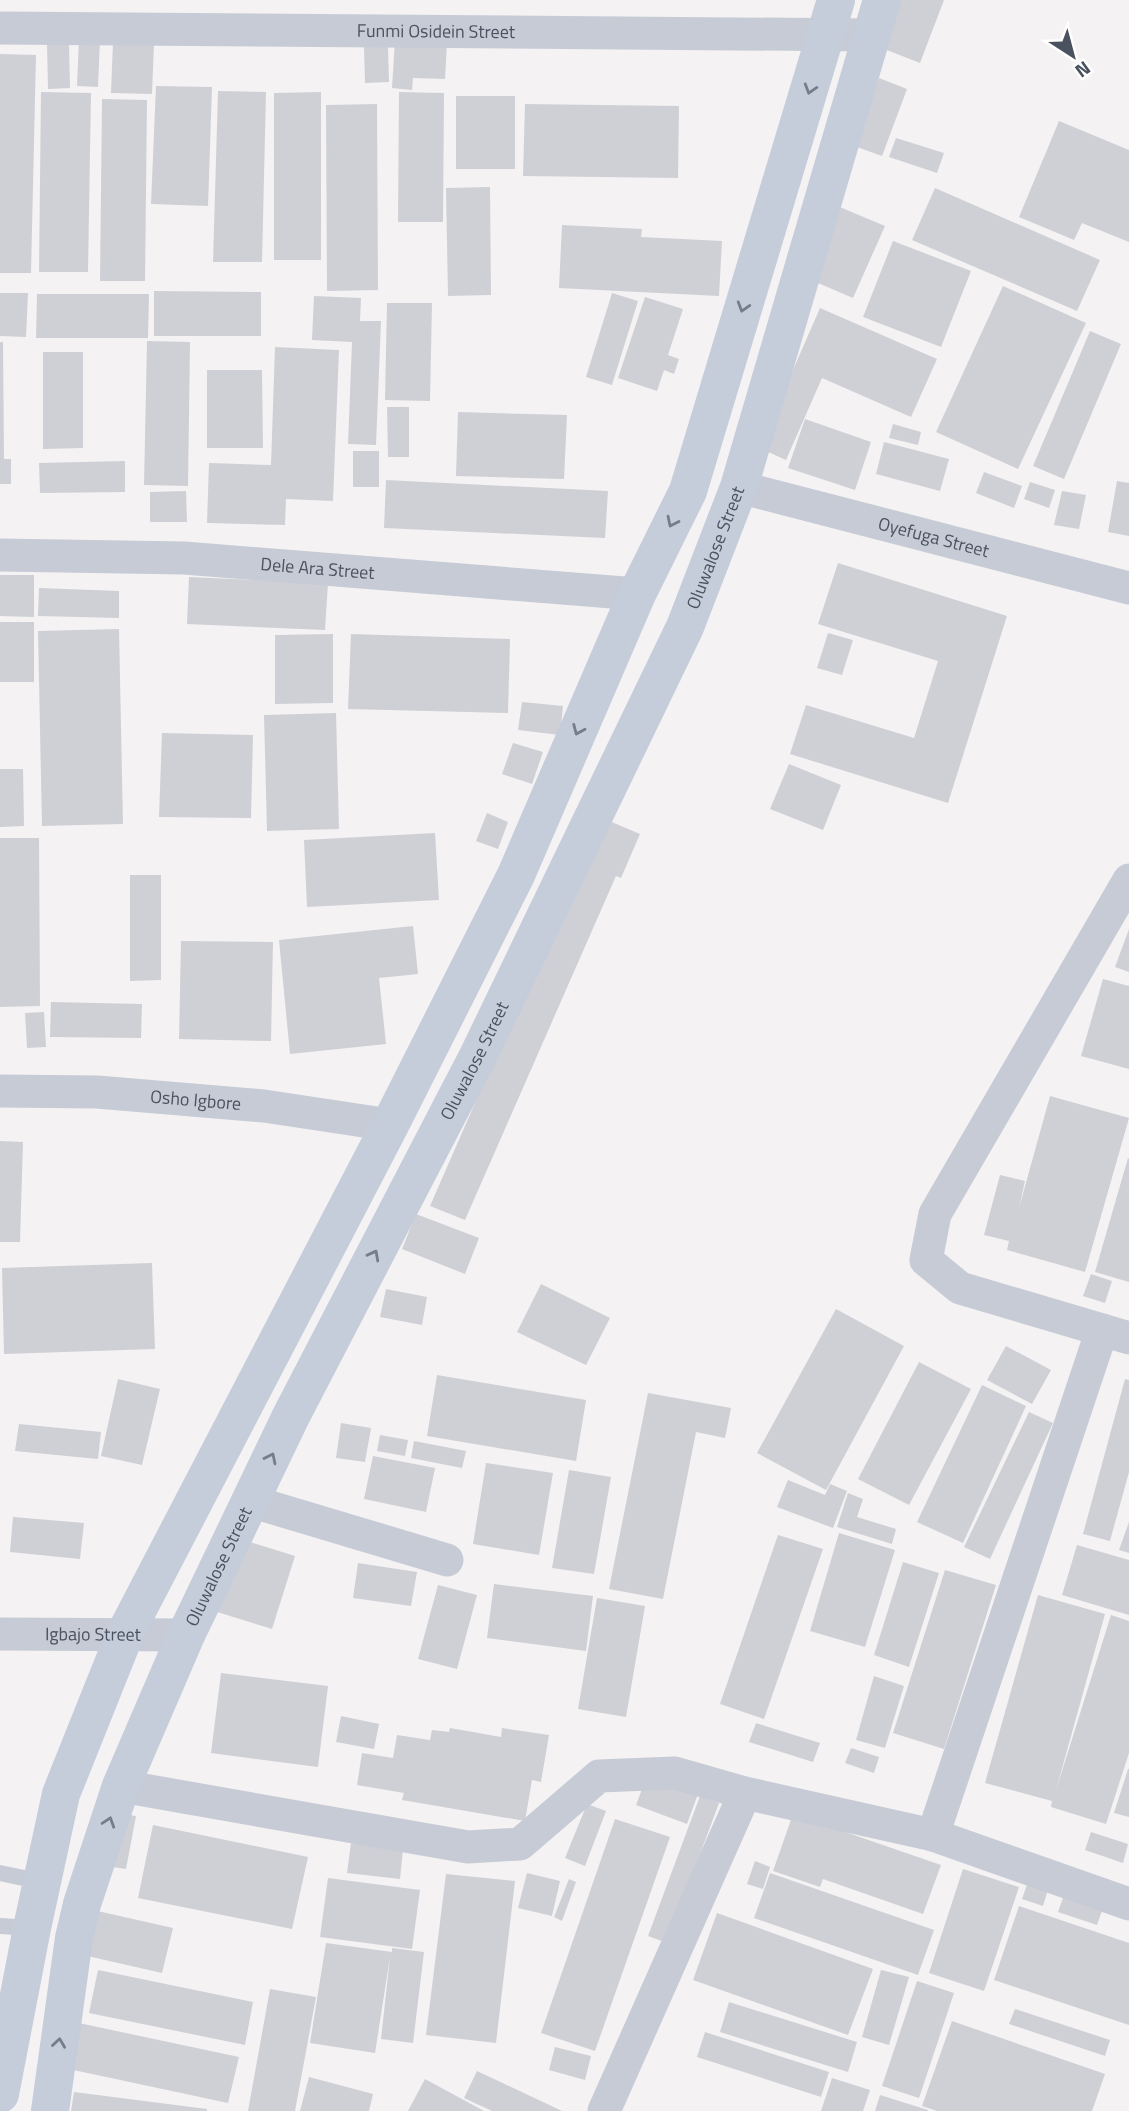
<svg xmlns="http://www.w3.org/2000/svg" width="1129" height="2111" viewBox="0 0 1129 2111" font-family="'Titillium Web',sans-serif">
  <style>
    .building { fill: #cfd0d6 }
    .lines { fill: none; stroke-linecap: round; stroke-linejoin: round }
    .lane { stroke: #c6cbd6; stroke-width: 16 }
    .street { stroke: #c6cbd6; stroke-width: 33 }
    .secondary { stroke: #c5ccda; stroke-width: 38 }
    .oneway { stroke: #757c8a }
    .labels { text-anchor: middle; stroke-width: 7; stroke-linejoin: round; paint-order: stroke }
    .street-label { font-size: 18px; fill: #4a515f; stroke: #fff }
  </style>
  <rect width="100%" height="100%" fill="#f4f2f2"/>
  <path class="building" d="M892 0H944L920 63 874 45Z
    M79 38 100 39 98 87 77 86Z
    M395 40 447 43 445 79 413 78 412 90 392 88Z
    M113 42 154 44 152 94 111 93Z
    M69 43 70 88 48 89 47 44Z
    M364 47H388L389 82 365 83Z
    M0 54 36 55 31 273H0Z
    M879 78 907 89 882 156 854 146Z
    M156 86 212 87 208 206 151 204Z
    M218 91 266 92 262 262H213Z
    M41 92 91 93 88 272H39Z
    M321 92V260H274V93Z
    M399 92 444 93 443 222H398Z
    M456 96H515V169H456Z
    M102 99 147 100 145 281H100Z
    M377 104 378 290 327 291 326 105Z
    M525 104 679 106 678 178 523 176Z
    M1059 121 1129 150V242L1082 223 1074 240 1019 217Z
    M896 138 944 153 937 173 889 157Z
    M490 187 491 295 448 296 446 188Z
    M935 188 1100 260 1077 311 912 240Z
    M835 205 885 226 853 298 804 277Z
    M562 225 642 229 641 237 722 241 719 296 559 288Z
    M893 241 971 271 941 347 863 317Z
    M1003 286 1086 323 1018 469 936 432Z
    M154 291 261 292V336H154Z
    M0 293H28L26 337 0 336Z
    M612 293 638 301 612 385 586 377Z
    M37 294H149L148 338H36Z
    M314 296 361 298 360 321H381L376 445 348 444 352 342 312 340Z
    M645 297 683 309 668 355 679 359 674 374 664 370 657 391 618 378Z
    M387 303H432L430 401 385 400Z
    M820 308 937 359 911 417 822 378 786 460 759 448Z
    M1090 331 1121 344 1064 479 1033 466Z
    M147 341 190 342 188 486 144 485Z
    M0 342H3L4 459H11V484H0Z
    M275 347 339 350 333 501 286 499 285 525 207 523 209 463 271 465Z
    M43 352H83V448L43 449Z
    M207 370H262L263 448H207Z
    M387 407H409V457H388Z
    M458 412 567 415 564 479 456 476Z
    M805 419 871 442 855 490 788 468Z
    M893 424 921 432 918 445 889 438Z
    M884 442 949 459 940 491 876 474Z
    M353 451H379V487H353Z
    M125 461V492L40 493 39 463Z
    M984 472 1022 486 1014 508 976 493Z
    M386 480 608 491 605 538 384 528Z
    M1117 481 1129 483V536L1108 532Z
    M1030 482 1055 490 1049 508 1024 499Z
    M186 491 187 522H150V492Z
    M1062 491 1086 495 1079 529 1054 525Z
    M838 563 1007 616 948 803 790 754 806 705 914 738 938 661 818 624Z
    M0 575H34V617L0 616Z
    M189 577 328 583 325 630 187 624Z
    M39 588 119 591V618L38 616Z
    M0 622H34V682H0Z
    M119 629 123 824 42 826 38 631Z
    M828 633 853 640 842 675 817 668Z
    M333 634V703L275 704V635Z
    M351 634 510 639 508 713 348 709Z
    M522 702 563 706 560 735 518 730Z
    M336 713 339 829 267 831 264 715Z
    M162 733 253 735 251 818 159 817Z
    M513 743 543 752 532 784 502 774Z
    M789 764 841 785 823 830 770 809Z
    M0 769H23L24 826 0 827Z
    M487 813 508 822 498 849 476 841Z
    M600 817 640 834 621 878 616 876 465 1220 430 1206Z
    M435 833 439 900 307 907 304 840Z
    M0 838H39L40 1006 0 1007Z
    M130 875H161V980L130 981Z
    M413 926 418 974 379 978 386 1044 290 1054 279 940Z
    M1129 929V972L1115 967Z
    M181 941 273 942 271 1041 179 1039Z
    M1103 979 1129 986V1069L1081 1056Z
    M51 1002 142 1004 141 1038 50 1037Z
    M44 1012 46 1047 27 1048 25 1013Z
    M1050 1096 1129 1118 1085 1272 1007 1250 1009 1241 984 1235 1000 1175 1025 1181 1019 1208Z
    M0 1141 23 1142 20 1242H0Z
    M1128 1158 1129 1159V1282L1095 1272Z
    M416 1214 479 1238 465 1274 402 1249Z
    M152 1263 155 1349 4 1354 2 1268Z
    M1091 1274 1112 1281 1105 1303 1083 1296Z
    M541 1284 610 1318 586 1365 517 1332Z
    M386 1289 427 1297 422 1325 380 1317Z
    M836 1309 904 1346 826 1490 757 1453Z
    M1006 1346 1051 1370 1032 1404 987 1380Z
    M919 1362 971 1389 909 1505 858 1479Z
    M437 1375 586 1400 576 1461 427 1436Z
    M118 1379 160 1389 142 1465 101 1456Z
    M1125 1379 1129 1380V1472L1110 1541 1083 1534Z
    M982 1385 1026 1406 963 1543 917 1522Z
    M648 1393 731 1408 725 1438 696 1432 663 1599 609 1589Z
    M1029 1412 1053 1423 990 1559 964 1547Z
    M341 1423 371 1428 365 1462 336 1458Z
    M19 1424 101 1432 98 1459 15 1451Z
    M380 1435 408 1440 405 1456 377 1451Z
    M414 1441 466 1451 462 1468 411 1458Z
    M373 1456 435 1468 426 1512 364 1499Z
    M486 1463 553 1473 539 1555 473 1544Z
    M569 1470 611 1477 594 1574 552 1568Z
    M788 1480 825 1495 830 1484 847 1491 833 1528 777 1507Z
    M848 1493 863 1499 857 1517 896 1529 892 1544 837 1527Z
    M13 1517 84 1523 80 1559 10 1552Z
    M1129 1522V1553L1119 1550Z
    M839 1533 895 1550 865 1647 810 1631Z
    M778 1535 823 1549 764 1719 720 1704Z
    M237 1538 295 1556 272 1629 214 1611Z
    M1077 1545 1129 1560V1615L1062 1595Z
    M903 1562 939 1573 909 1667 874 1655Z
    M358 1563 417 1572 411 1606 353 1598Z
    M945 1570 996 1585 944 1749 893 1733Z
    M494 1584 593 1596 586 1651 487 1638Z
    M438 1585 477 1595 457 1669 418 1659Z
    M1038 1595 1105 1614 1056 1790 1111 1615 1129 1621V1753L1106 1824 1051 1807 1052 1801 985 1783Z
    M597 1598 645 1606 626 1717 578 1709Z
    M221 1673 328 1686 318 1767 211 1753Z
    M874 1676 904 1686 885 1748 856 1740Z
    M341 1716 379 1724 374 1749 336 1742Z
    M756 1723 820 1743 813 1762 749 1742Z
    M450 1728 501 1737 502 1728 549 1735 541 1782 532 1780 525 1821 402 1800 404 1793 357 1785 362 1753 393 1758 397 1735 430 1740 432 1730 449 1732Z
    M851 1748 879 1757 874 1773 845 1763Z
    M1128 1769H1129V1817L1114 1813Z
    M647 1776 698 1794 687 1824 636 1805Z
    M700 1796 719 1803 667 1943 648 1936Z
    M587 1804 606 1811 585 1866 565 1858Z
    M115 1813 136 1816 126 1869 106 1866Z
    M793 1814 941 1865 923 1914 823 1879 820 1887 773 1871Z
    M615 1819 670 1837 595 2051 541 2033Z
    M153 1825 308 1857 292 1929 138 1898Z
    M1091 1832 1128 1844 1123 1863 1085 1850Z
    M351 1843 403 1849 400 1879 347 1873Z
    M755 1861 770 1867 763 1889 747 1884Z
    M963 1869 1019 1887 984 1991 929 1973Z
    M527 1873 560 1881 552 1916 518 1908Z
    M770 1873 934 1930 918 1975 754 1918Z
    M446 1874 515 1881 496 2043 426 2035Z
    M1030 1876 1050 1883 1043 1906 1022 1899Z
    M328 1878 420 1890 412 1949 320 1937Z
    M569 1879 576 1882 562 1921 554 1917Z
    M1065 1892 1104 1905 1097 1925 1058 1912Z
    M1019 1906 1129 1943V2025L994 1980Z
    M93 1910 173 1928 162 1973 83 1955Z
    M717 1913 873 1969 848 2035 693 1980Z
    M326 1943 392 1952V1948L424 1952 413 2043 381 2039 390 1957 375 2053 310 2043Z
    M98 1970 253 2002 245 2045 89 2013Z
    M881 1970 909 1977 889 2045 862 2037Z
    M917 1981 954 1993 919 2098 882 2086Z
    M270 1989 316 1997 295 2111H248Z
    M729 2002 857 2042 848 2072 720 2032Z
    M1015 2009 1110 2040 1105 2056 1009 2024Z
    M952 2021 1105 2074 1092 2111H937L922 2106Z
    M74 2022 239 2057 228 2103 64 2068Z
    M705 2032 829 2072 821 2097 697 2057Z
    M555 2047 591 2056 585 2080 549 2070Z
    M477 2071 562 2111H492L464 2098Z
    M309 2077 373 2094 369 2111H300Z
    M832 2078 870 2090 863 2111H821Z
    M425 2079 484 2111H408Z
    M74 2092 207 2109V2111H71Z
    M880 2095 928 2110V2111H875Z"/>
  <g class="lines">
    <path class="lane" d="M0 1873 43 1882
      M0 1926 32 1928"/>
    <g class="street">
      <path id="s1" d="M0 28 872 35"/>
      <path id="s2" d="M739 487 1129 588"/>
      <path id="s3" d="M0 555 184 558 637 594"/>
      <path d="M1129 880 935 1214 926 1260 960 1288 1129 1338"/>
      <path id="s4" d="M0 1091 97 1092 264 1106 390 1125"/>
      <path d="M250 1501 447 1560"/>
      <path id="s5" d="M0 1634 186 1635"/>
      <path d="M121 1786 468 1847 520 1844 599 1776 675 1773 745 1793 933 1835 1129 1904"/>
      <path d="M933 1835 1102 1330"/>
      <path d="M604 2111 745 1793"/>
    </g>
    <g class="secondary">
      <path d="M0 2094 32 1928 61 1794 125 1634 390 1125 516 875 637 594 688 491 836 0"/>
      <path id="s6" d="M50 2111 74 1938 82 1904 121 1786 186 1635 291 1416 478 1056 685 627 739 487 882 0"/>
    </g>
  </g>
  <defs><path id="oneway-chevron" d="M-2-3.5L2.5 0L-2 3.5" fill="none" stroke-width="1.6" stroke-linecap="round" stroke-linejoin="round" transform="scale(1.75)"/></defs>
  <g class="oneway">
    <use href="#oneway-chevron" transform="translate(810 89) rotate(107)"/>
    <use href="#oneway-chevron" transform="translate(743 307) rotate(107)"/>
    <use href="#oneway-chevron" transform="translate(672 522) rotate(116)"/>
    <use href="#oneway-chevron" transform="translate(578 730) rotate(113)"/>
    <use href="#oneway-chevron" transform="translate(374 1255) rotate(-62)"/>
    <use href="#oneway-chevron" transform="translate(271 1458) rotate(-64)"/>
    <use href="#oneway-chevron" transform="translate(109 1822) rotate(-72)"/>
    <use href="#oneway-chevron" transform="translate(59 2043) rotate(-82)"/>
  </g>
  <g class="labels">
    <g class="street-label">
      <text dy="6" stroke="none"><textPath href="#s1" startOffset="436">Funmi Osidein Street</textPath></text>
      <text dy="6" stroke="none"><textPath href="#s2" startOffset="201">Oyefuga Street</textPath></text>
      <text dy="6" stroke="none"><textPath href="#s6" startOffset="1708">Oluwalose Street</textPath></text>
      <text dy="6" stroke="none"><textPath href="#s3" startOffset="318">Dele Ara Street</textPath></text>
      <text dy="6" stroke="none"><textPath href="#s6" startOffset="1141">Oluwalose Street</textPath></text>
      <text dy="6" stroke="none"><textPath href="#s4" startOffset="196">Osho Igbore</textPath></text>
      <text dy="6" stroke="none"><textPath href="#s6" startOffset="574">Oluwalose Street</textPath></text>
      <text dy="6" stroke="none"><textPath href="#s5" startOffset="93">Igbajo Street</textPath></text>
    </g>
  </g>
  <g transform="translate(1073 56) rotate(144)" stroke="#ffffff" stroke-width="5" paint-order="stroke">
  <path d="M0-5L12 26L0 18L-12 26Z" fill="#4a515f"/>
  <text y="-10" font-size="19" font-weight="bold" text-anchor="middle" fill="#4a515f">N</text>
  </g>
</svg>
